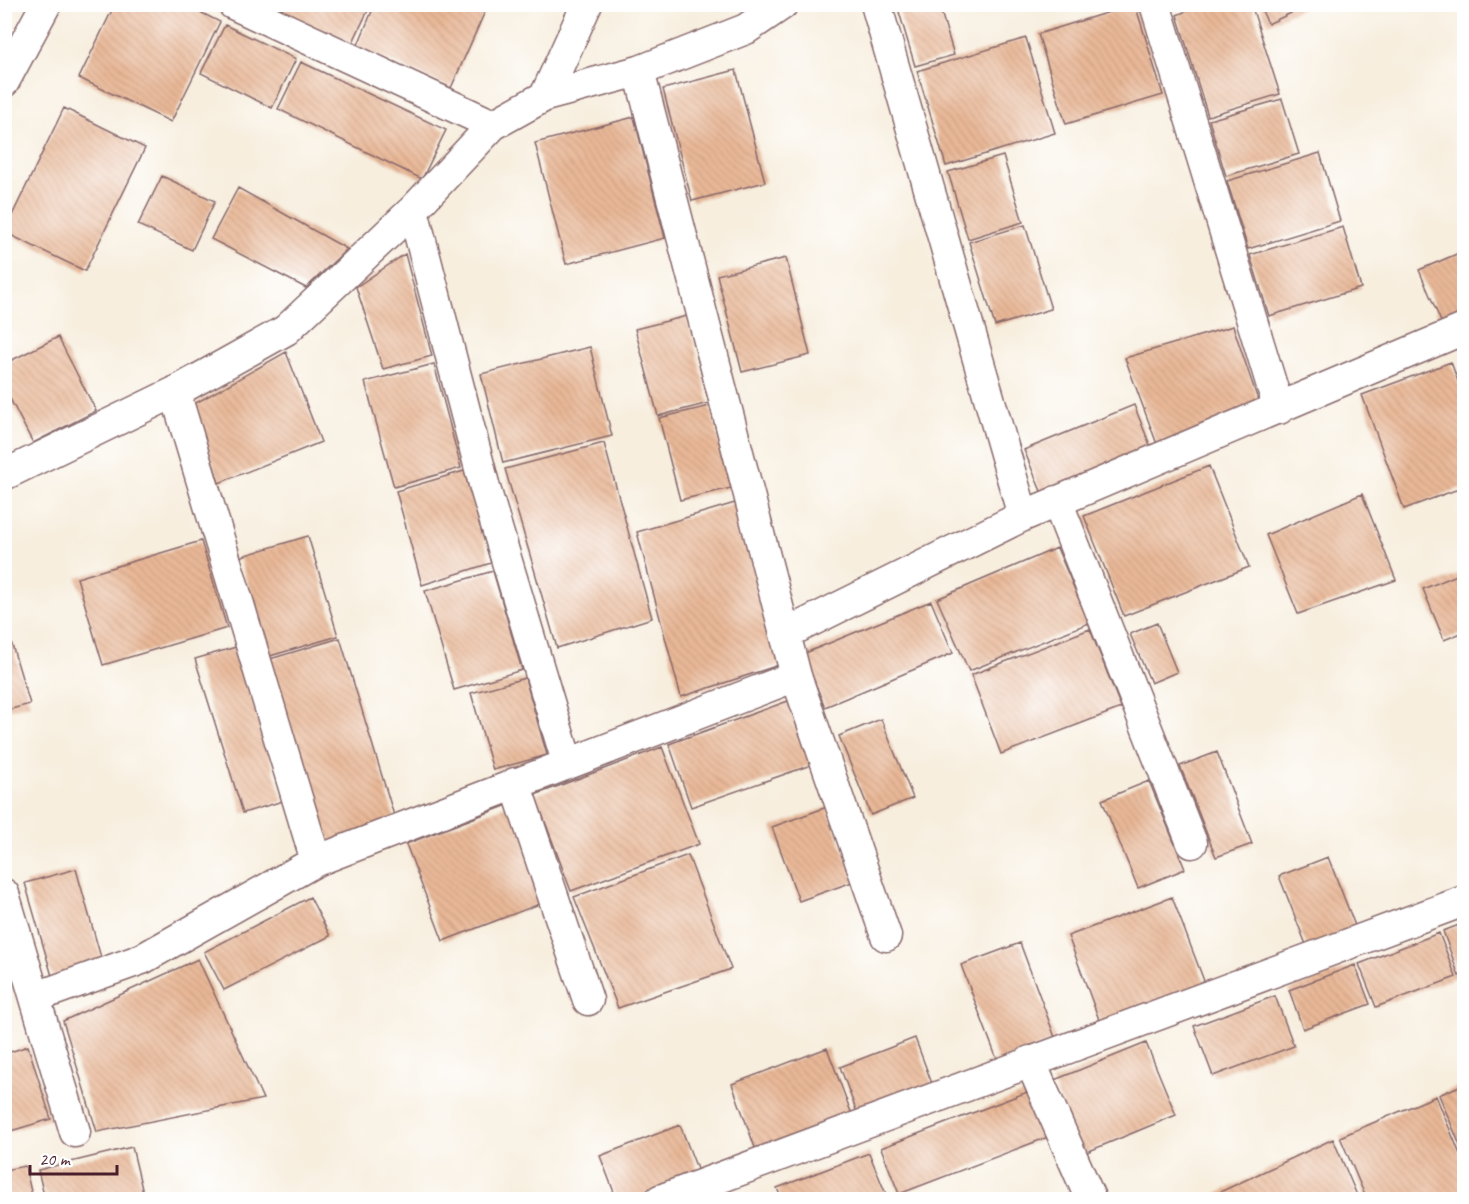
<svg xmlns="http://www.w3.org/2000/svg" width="1469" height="1204" viewBox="0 0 1469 1204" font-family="Caveat,sans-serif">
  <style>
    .building { fill: url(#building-back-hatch) }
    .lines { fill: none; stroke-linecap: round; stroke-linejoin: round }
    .street-casing { stroke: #87676a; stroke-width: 33 }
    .street { stroke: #fff; stroke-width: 30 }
  </style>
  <defs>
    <pattern id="building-back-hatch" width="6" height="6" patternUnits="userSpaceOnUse" patternTransform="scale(1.5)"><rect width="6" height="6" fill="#e9b897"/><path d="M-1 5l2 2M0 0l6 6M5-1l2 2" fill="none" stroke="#c99e82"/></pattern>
  </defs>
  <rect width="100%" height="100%" fill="#fff"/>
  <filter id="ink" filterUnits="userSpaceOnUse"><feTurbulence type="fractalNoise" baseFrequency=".0167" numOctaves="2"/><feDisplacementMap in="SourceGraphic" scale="12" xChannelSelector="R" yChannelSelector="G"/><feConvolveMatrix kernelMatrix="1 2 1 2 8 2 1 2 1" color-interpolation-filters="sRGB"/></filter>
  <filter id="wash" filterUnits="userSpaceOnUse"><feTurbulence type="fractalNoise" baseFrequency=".008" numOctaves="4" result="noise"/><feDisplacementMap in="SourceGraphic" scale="24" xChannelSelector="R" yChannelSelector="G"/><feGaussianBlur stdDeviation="1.35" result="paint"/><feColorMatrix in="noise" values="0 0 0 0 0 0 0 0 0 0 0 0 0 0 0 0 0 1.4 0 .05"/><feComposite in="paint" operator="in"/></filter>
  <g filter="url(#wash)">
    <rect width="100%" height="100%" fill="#f7eede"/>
    <g id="blocks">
      <path class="building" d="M115 4H184L220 22 171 122 79 78Z
        M269 4H371L352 44Z
        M375 4H482L487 7 451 88 357 47Z
        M1135 4 1163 95 1066 124 1038 34Z
        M1203 4H1251L1280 94 1208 116 1177 15Z
        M1259 4H1310L1268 24Z
        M897 5H939L954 55 915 66Z
        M225 25 296 59 272 108 201 73Z
        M1026 38 1055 133 946 166 917 71Z
        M301 62 446 130 422 179 278 109Z
        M736 70 765 182 692 201 663 89Z
        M1282 99 1299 154 1226 176 1209 120Z
        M64 108 145 148 85 271 4 232Z
        M634 117 665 238 566 264 535 143Z
        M1320 153 1340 221 1248 249 1227 181Z
        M1003 156 1023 222 968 239 948 172Z
        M162 176 215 201 192 250 138 225Z
        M238 188 347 249 306 288 211 239Z
        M1025 225 1051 309 995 326 969 242Z
        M1343 227 1361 288 1269 316 1250 255Z
        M1464 251V314L1442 324 1419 270Z
        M405 254 432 356 383 369 356 287Z
        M786 258 810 355 742 372 717 275Z
        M687 316 709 403 658 416 635 329Z
        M1233 326 1260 406 1158 447 1125 358Z
        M58 337 96 411 33 443 4 387V364Z
        M590 347 612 436 503 463 481 374Z
        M286 352 321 442 219 483 194 404Z
        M1451 362 1464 398V487L1404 509 1362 395Z
        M434 364 461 468 394 487 365 382Z
        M1134 405 1152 450 1043 496 1024 450Z
        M710 406 731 488 680 500 659 418Z
        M604 443 652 618 557 648 505 469Z
        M1209 466 1249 567 1124 616 1084 516Z
        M464 471 491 563 422 585 396 491Z
        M1362 494 1396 580 1298 614 1266 535Z
        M735 503 782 664 681 697 637 532Z
        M308 536 338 636 270 656 239 557Z
        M201 541 227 628 103 665 77 578Z
        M1057 548 1089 623 969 671 937 599Z
        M493 571 522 670 454 690 425 591Z
        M1464 572V632L1444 640 1423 589Z
        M931 601 953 653 825 707 803 654Z
        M1157 623 1177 672 1151 683 1130 634Z
        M1090 629 1121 708 1001 754 971 675Z
        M8 632 30 704 4 711V633Z
        M340 638 396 822 326 843 270 659Z
        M236 647 283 801 243 813 195 659Z
        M525 678 547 755 493 770 471 693Z
        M788 701 811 765 691 807 669 744Z
        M881 719 913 798 871 815 839 736Z
        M662 747 699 844 571 891 535 795Z
        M1217 752 1252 844 1216 857 1180 766Z
        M1149 781 1185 869 1138 888 1102 800Z
        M513 803 550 900 443 941 406 844Z
        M827 807 855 881 799 901 772 827Z
        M688 855 731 969 618 1008 574 897Z
        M1328 857 1356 928 1307 947 1279 876Z
        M76 869 102 961 52 976 25 883Z
        M310 897 330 936 224 990 204 952Z
        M1172 897 1206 986 1101 1025 1068 936Z
        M1464 923V974L1459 976 1443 931Z
        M1439 933 1456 977 1376 1007 1359 964Z
        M1020 943 1056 1040 998 1062 961 965Z
        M198 959 263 1099 97 1132 63 1021Z
        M1355 965 1370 1004 1303 1029 1289 990Z
        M1275 996 1294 1046 1213 1076 1194 1026Z
        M915 1038 934 1089 859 1118 840 1067Z
        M1146 1043 1176 1115 1082 1154 1052 1081Z
        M28 1046 51 1119 4 1133V1054Z
        M827 1048 854 1120 758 1156 732 1084Z
        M1464 1084V1155L1439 1095Z
        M1030 1091 1048 1137 899 1194 881 1148Z
        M1436 1096 1464 1164V1200H1367L1340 1137Z
        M680 1125 699 1174 633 1200H617L600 1156Z
        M1333 1139 1359 1200H1203Z
        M132 1147 143 1193 115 1200H45L38 1170Z
        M869 1153 888 1199 782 1200 777 1188Z
        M25 1166 33 1200H4V1170Z"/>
    </g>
  </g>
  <g filter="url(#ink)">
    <use href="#blocks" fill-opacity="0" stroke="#87676a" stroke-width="1.5"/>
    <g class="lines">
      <g class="street-casing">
        <path id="street" d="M233 4 493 125
          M876 4 1023 516
          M1155 4 1279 409
          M639 71 796 676 886 936
          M4 82 46 4
          M545 96 587 4
          M413 210 485 488 567 762
          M175 392 316 861
          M4 475 175 392 286 330 413 210 493 125 545 96 639 71 746 29 783 4
          M1057 501 1192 843
          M785 634 1023 516 1464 329
          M515 783 588 1000
          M4 894 75 1132
          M36 997 142 959 316 861 796 676
          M1030 1061 1091 1200
          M660 1200 1464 901"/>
      </g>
      <use href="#street" class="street"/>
    </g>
  </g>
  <rect width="1469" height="1204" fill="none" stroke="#fff" stroke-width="24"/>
  <path d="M30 1165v9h87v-9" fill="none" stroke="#4a1f2b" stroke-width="3"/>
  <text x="39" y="1165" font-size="18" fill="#4a1f2b" stroke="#ffffff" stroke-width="4.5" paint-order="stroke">20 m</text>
</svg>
